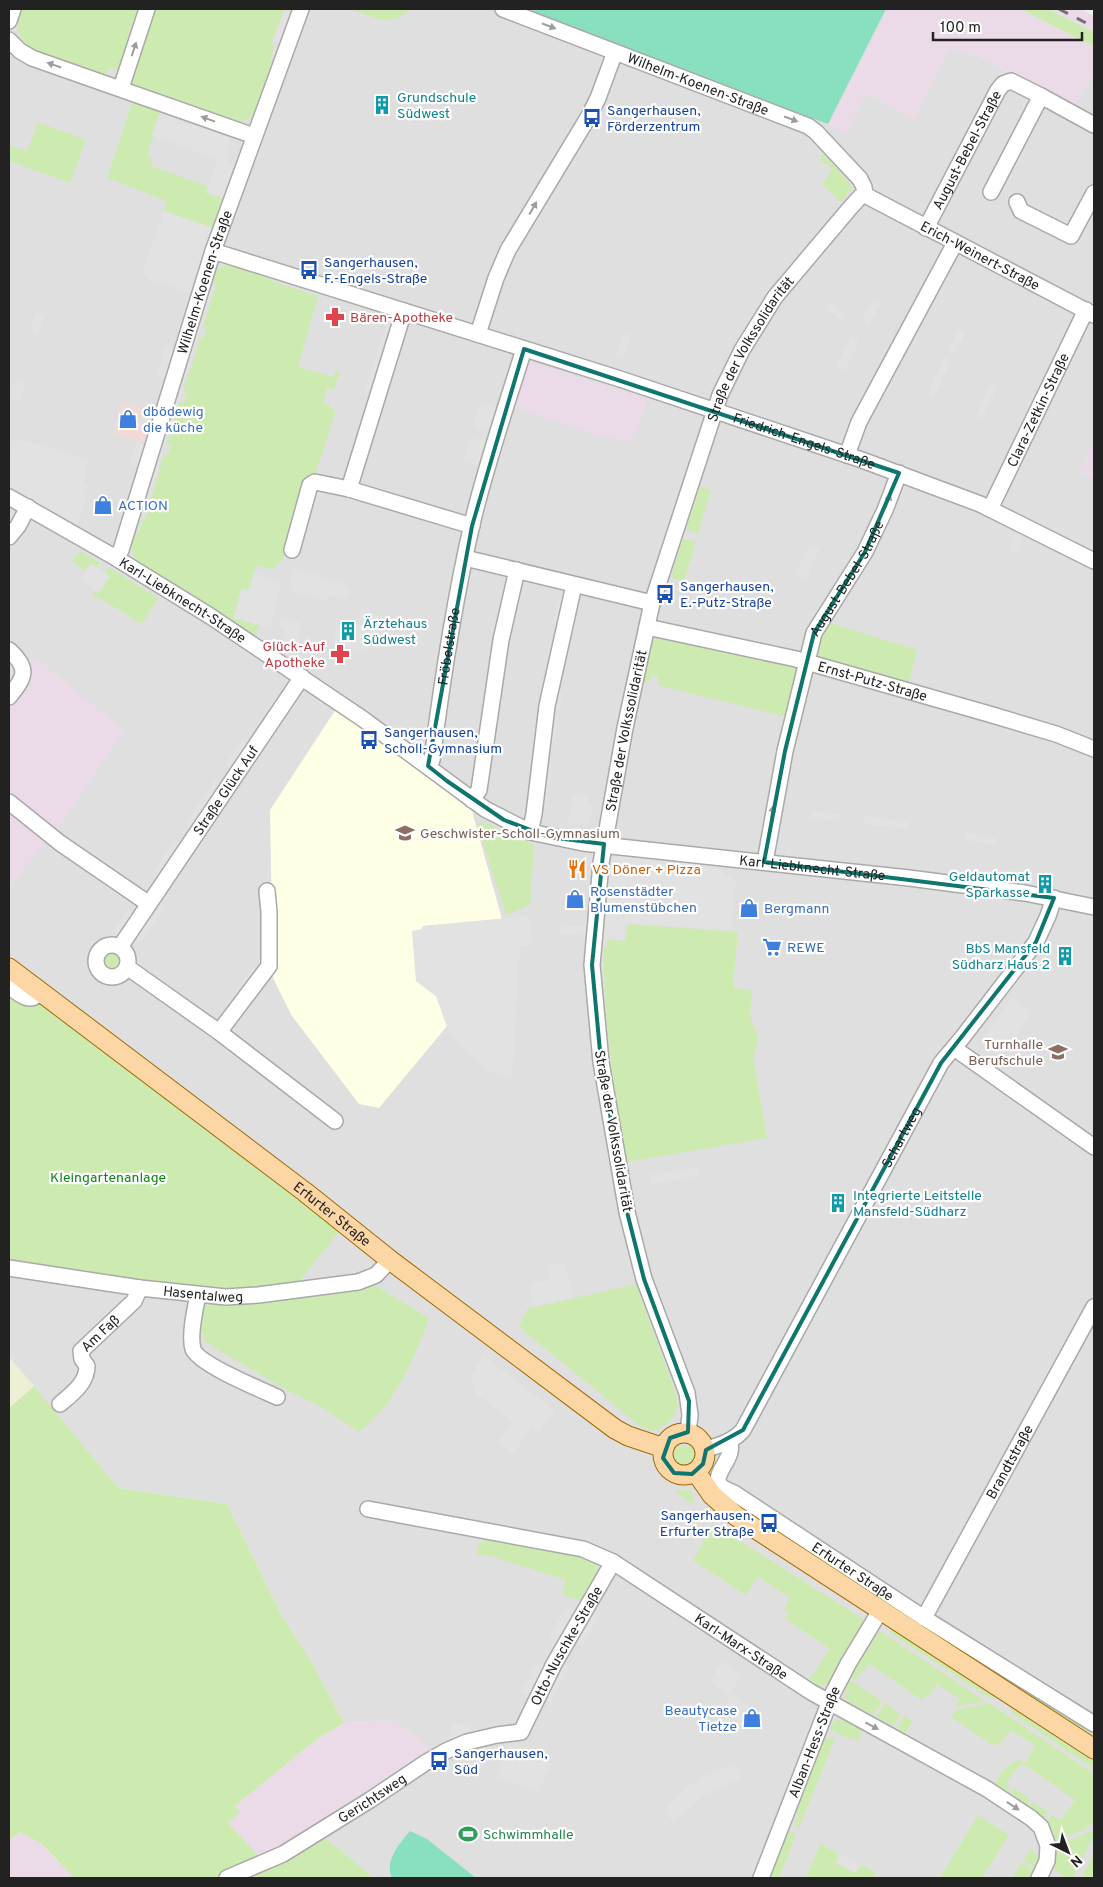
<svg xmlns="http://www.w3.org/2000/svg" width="1103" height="1887" viewBox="0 0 1103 1887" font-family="Overpass,sans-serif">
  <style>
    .residential { fill: #e0dfdf }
    .commercial { fill: #f2dad9 }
    .industrial { fill: #ebdbe8 }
    .education { fill: #ffffe5 }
    .farmland { fill: #eef0d5 }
    .grass { fill: #cdebb0 }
    .pitch { fill: #88e0be }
    .parking { fill: #e2e2e2 }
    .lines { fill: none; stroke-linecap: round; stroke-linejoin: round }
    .minor-casing { stroke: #a9a9a9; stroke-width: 18 }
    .major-casing { stroke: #a06b00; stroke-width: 21 }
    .minor { stroke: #fff; stroke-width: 15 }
    .major { stroke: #fcd6a4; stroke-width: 19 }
    .rail { stroke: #707070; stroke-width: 3; stroke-dasharray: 10 10; stroke-linecap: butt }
    .oneway { fill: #9c9c9c }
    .marked { fill: none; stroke: #0f766e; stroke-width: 4; stroke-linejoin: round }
    .labels { text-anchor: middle; stroke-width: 4.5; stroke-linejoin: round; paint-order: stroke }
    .street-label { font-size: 14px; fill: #222; stroke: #fff }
    .culture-label { font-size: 14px; fill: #0d838f; stroke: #fff; text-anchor: start }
    .transit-label { font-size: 14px; fill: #164399; stroke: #fff; text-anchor: start }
    .health-label { font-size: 14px; fill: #be3a42; stroke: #fff; text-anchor: start }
    .shop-label { font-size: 14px; fill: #366cbe; stroke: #fff; text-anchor: start }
    .education-label { font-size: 14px; fill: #785e54; stroke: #fff; text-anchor: start }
    .food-label { font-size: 14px; fill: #c56008; stroke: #fff; text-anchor: start }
    .park-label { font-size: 14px; fill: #0c8416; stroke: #fff }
    .leisure-label { font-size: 14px; fill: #27864d; stroke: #fff; text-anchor: start }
  </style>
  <rect width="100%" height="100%" fill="#f2efe9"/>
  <path class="residential" d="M9 9H886L828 124 866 93 914 118 949 48 979 56 1073 109 1094 71V1878H374L315 1829 397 1721 344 1723 314 1666 281 1614 227 1504 118 1488 9 1357Z"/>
  <path class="commercial" d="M123 402 155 412 146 443 114 434Z"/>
  <path class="industrial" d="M886 9H1020L1094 47V71L1074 109 979 56 949 48 914 118 866 93 846 134 828 124Z
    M1049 9H1081L1094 16V32Z
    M530 362 648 399 637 431 629 441 621 440 598 435 514 407 522 378Z
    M1094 444V479L1079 472Z
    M34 656 124 731 65 819 9 887V687Z
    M397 1721 432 1751 315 1829 261 1858 228 1823 240 1812 235 1806 317 1739 344 1723Z
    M20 1832 42 1844 74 1878H9V1841Z"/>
  <path class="education" d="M338 706 472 811 502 919 423 926 416 981 436 996 447 1026 379 1108 359 1104 292 1016 273 978 270 810Z"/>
  <path class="farmland" d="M9 1357 34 1386 9 1408Z"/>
  <path class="grass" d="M21 9H145L143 16 136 14 135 17 142 19 140 25 134 19 127 39 133 45 120 71 109 68 107 75C92 71 77 66 62 61 34 51 9 44 21 9Z
    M150 9H293L292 13 284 10 271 45 275 46 270 59 273 63 254 113 250 119 239 121 125 82Z
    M350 9H412C388 28 376 18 350 9Z
    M1020 9H1049L1094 32V47Z
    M133 100 161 110 147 156 153 158 151 166 208 186 207 193 223 198 213 228 164 211 167 201 107 178Z
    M38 122 86 140 70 183 9 161V145L27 151Z
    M823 152 852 187 851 190 841 202 822 184 833 169 820 160Z
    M227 264 253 272 275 282 318 296 298 367 333 377 336 370 340 373 334 390 327 388 323 402 330 404 329 408 336 410 291 549 273 570 256 565 249 591 241 589 234 618 259 625 256 635 139 562C129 554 132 544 134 533L138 534 142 522 138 519 144 520 146 517 164 454 168 455 171 446 167 444 180 402 184 403 187 393 183 392 200 338H204L207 329 203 327 216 285 211 281 214 271Z
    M700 487 711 490 698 533 686 529Z
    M683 538 696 542 684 582 671 578Z
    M80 551 100 563 98 568 91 563 85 571 72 561Z
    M108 567 158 598 142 624 101 599 92 596 96 590 99 592 110 576 104 572Z
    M827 622 917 650 909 682 907 684 816 658C813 646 821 633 827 622Z
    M656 636 799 668 787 717 657 685 658 677 652 675 649 683 643 682 653 640Z
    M487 823 534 845 530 905 506 915 477 824Z
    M628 924 738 932 733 988 752 991 750 1016 758 1035V1042L753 1057 767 1138 627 1162C614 1090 603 1021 604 948H607L608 940 625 941Z
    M99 962a12 12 0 1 1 24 0a12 12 0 1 1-24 0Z
    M9 978 340 1231 297 1284 237 1291 74 1272 9 1262Z
    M636 1284 676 1394C680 1416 673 1421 654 1431L641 1427 519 1327 527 1309Z
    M374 1285 429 1318C417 1353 390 1414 358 1432L325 1409 290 1392 205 1342C200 1327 197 1317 208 1303L295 1299 345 1292Z
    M34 1386 118 1488 227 1504 281 1614 314 1666 344 1723 317 1739 235 1806 240 1812 228 1823 261 1858 315 1829 374 1878H74L42 1844 20 1832 9 1841V1408Z
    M675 1443 685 1447 696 1445 699 1454 696 1463 686 1469 674 1465 670 1454Z
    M678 1490 692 1491 694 1505 677 1493 676 1492Z
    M713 1524 863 1619V1625L829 1684 819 1686 809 1680 830 1649 785 1619 789 1612 784 1609 790 1598 758 1577 746 1595 693 1561Z
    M487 1538C504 1541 592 1554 597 1567 600 1577 586 1593 581 1601L562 1595 566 1580 484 1554 483 1556 476 1554 479 1544Z
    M893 1627 998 1694 996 1696 990 1698 889 1632Z
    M880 1631 985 1701 955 1707 960 1699 937 1684 932 1692 922 1700 869 1664 855 1680 850 1677 868 1645Z
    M850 1680 882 1701 873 1715 849 1702 845 1698V1689Z
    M1028 1690 1094 1730V1738L1025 1694Z
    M885 1703 901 1714 893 1726 876 1717Z
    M989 1703 1094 1774V1822L1084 1830 1055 1840 1047 1822 1052 1815 1061 1820 1075 1800 1025 1765 1024 1766 1020 1764 1006 1783 1010 1786 1006 1793 994 1785C1002 1773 1010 1756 1026 1762L1035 1746 1011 1730 998 1746 994 1743 992 1745 951 1717 956 1710Z
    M1014 1708 1094 1759V1769L1016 1716 1009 1709Z
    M904 1716 913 1721 905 1733 896 1728Z
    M839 1719 863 1727 858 1741 838 1734 829 1729 832 1723Z
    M831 1737 835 1739 799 1828 794 1825 798 1815 795 1813 825 1738Z
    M1014 1788 1030 1799 1026 1806 1009 1795Z
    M1033 1802 1049 1812 1044 1819 1029 1808Z
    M978 1815 1009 1835 982 1878H940Z
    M789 1830 796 1834 779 1878H769Z
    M1094 1830V1835L1073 1878H1066L1053 1868 1055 1846Z
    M820 1844 839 1854 836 1863 856 1873 861 1865 875 1872V1878H806Z
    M1030 1849 1039 1857 1036 1869 1023 1860Z
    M1094 1853V1878H1081Z
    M1022 1862 1035 1871 1030 1878H1012Z"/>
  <path class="pitch" d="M534 9H886L828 124 532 16Z
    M410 1831 427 1839 476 1878H392C384 1861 400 1843 410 1831Z"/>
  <path class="parking" d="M284 10 292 13 281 44 273 41Z
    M160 113 231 138 226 152 230 157 228 162 234 165 223 198 206 193 218 159 152 136Z
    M1018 149 1024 152 1011 177 1005 174Z
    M164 211 213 228 192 292 183 291 147 279 142 274Z
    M260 272 353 303 331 298 276 280Z
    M206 285 213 287 144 515 137 514Z
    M874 300 881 304 868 325 861 320Z
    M829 302 846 314 842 320 825 308Z
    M36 313 44 315 38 335 30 332Z
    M388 321 395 324 373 391 365 389Z
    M959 328 964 335 954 354 949 348Z
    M624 334 632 336 622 359 615 356Z
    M851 336 859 340 845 371 836 367Z
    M166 345 174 348 165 379 156 376Z
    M945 356 950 363 933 398 928 392Z
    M18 379 26 381 20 400 12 398Z
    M999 384 983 417 974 418 990 385Z
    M480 402 495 407 487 432 473 427Z
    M142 416 152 419 149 429 139 426Z
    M471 437 486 442 478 466 463 461Z
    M15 438 89 459 84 483 89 485 78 526 9 486V461Z
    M136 442 145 444 138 467 130 464Z
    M1016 531 1024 535 1017 553 1009 549Z
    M809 544 819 549 806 580 795 576Z
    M92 564 110 576 99 593 80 579Z
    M294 568 341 582 352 592 346 598 329 595 327 602 288 590Z
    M254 573 282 581 270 628 234 618 242 589 249 590Z
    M559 597 568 599 562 624 553 622Z
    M361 608 380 616 377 625 358 619Z
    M282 616 301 623 297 643 284 644V630L278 628Z
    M356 623 377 630 367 653 333 643 337 629 352 634Z
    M556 689 562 694 553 749 547 746Z
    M242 741 248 745 231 769 225 765Z
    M553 761 546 805 538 808 544 763Z
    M215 780 221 784 192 827 186 823Z
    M573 794 589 796 588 804 594 805 590 825 568 823Z
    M815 811 841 814 840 821 807 818Z
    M865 816 910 822 906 829 862 824Z
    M966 833 996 838 995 845 965 840Z
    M175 840 181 844 157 879 151 875Z
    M620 854 712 866 736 881 731 930 625 923 623 940 603 938 611 860Z
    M158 903 165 908 140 944 133 939Z
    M127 910 134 914 119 936 113 932Z
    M529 916 532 944 520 947 512 1079 487 1070 459 1045 447 1026 436 996 416 981 412 931 422 929 423 926Z
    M561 925 587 926V935L560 934Z
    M253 968 257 976 229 1012 225 1006Z
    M1012 998 1032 1012 1001 1057 981 1043Z
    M698 1167 700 1176 651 1184 649 1175Z
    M564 1262 574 1297 537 1306 533 1303 529 1284 550 1280 547 1266Z
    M484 1356 555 1411 539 1433 532 1427 513 1454 498 1443 513 1421 475 1393 470 1376Z
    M567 1607 574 1611 557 1641 549 1637Z
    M594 1609 601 1613 582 1646 574 1642Z
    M722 1661 742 1674 729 1694 709 1682Z
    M536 1662 544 1665 529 1696 520 1693Z
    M562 1663 569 1668 551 1703 544 1698Z
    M732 1694 754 1709 735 1737 714 1723Z
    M461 1723 473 1727 486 1734 455 1740 451 1738 449 1735 450 1728 456 1724Z
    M508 1747 523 1749 552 1764 538 1793 495 1776Z
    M736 1762 742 1777 703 1796 674 1822 663 1811 682 1791 701 1778Z
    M839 1854 861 1865 856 1873 836 1863Z"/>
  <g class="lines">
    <g class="minor-casing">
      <g id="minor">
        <path id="s1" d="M503 9 808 126 816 132 860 179 864 187 865 195"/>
        <path d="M9 21 13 9"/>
        <path d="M9 40 20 51 32 58 254 136"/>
        <path d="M121 88 147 9"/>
        <path d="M1041 96 1094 125"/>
        <path id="s2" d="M865 195 1094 315"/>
        <path d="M1017 202 1021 211 1071 236 1094 193"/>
        <path id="s3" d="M926 228 998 90 1003 84 1011 81 1041 96 991 192"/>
        <path id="s4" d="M213 251 617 378 862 460 980 504 1094 561"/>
        <path d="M478 334 496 278 508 250 589 116 598 98 615 52"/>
        <path d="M847 455 859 422 955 243"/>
        <path d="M349 489 404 311"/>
        <path id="s5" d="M9 497 116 558 210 616 363 719 485 809 530 832 583 843 909 878 1025 893 1094 907"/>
        <path id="s6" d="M990 509 1086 310"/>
        <path d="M9 537 18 526 28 507"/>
        <path d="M292 550 310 485 315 482 349 489 472 526"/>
        <path id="s7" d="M116 558 121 550 213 251 301 9"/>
        <path d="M465 558 652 603"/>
        <path id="s8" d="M647 627 796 659 989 714 1056 734 1094 749"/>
        <path d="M9 650C30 669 25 677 9 697"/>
        <path id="s9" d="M428 766 432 760C442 681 454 602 472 524 486 465 506 407 524 349"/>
        <path d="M472 800 479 790 501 640 517 570"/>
        <path d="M9 802 60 843 149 904"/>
        <path d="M530 832 534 814 547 706 574 585"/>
        <path id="s10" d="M765 862 785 751 814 633 865 552 885 510 899 473"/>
        <circle cx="112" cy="961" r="16"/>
        <path id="s11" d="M120 947 302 677"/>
        <path d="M127 967 219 1032 335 1121"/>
        <path d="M9 986C19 994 30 1005 40 992"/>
        <path d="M219 1032 269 966V912L267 891"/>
        <path d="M954 1048 1094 1147"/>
        <path id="s12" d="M9 1268 140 1288 226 1297 258 1295 358 1282 376 1275 390 1260"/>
        <path d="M198 1295C195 1309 189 1336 193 1349 198 1364 262 1390 277 1397"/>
        <path id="s13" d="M60 1404C72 1394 87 1383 87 1366L82 1359 81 1351 134 1301 140 1288"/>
        <path id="s14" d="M688 1433 690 1415 687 1393 644 1279 627 1212 601 1062 592 965 601 863 625 728 652 603 720 395 742 350 775 297 850 208 860 197 865 195"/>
        <path id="s15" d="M729 1441C737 1457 711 1474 720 1485 723 1489 730 1491 734 1493L924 1618 1094 1724"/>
        <path id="s16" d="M705 1449C719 1446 734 1441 743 1430L941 1063 962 1038 1036 942 1048 916 1054 898"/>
        <path id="s17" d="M368 1509 583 1549 613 1562 811 1692 987 1789 1031 1818 1041 1827 1048 1846 1047 1861 1039 1878"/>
        <path id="s18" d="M924 1618 1094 1307"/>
        <path id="s19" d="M227 1878 283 1854 370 1800 425 1763 446 1751 467 1742 497 1735 521 1732 554 1664 613 1562"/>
        <path id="s20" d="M761 1878 833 1693 848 1664 880 1611"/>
      </g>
    </g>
    <g class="major-casing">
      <g id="major">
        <path id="s21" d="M9 968 305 1192 390 1260 615 1429 628 1436 664 1448"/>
        <circle cx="684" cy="1454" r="21"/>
        <path d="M696 1472 712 1495 736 1516 1094 1749"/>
      </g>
    </g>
    <use href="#minor" class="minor"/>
    <use href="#major" class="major"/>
    <path class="rail" d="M1059 9 1094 27"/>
  </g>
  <defs><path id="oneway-solid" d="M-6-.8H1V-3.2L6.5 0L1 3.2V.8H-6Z" transform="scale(1.25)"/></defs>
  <g class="oneway">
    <use href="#oneway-solid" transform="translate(549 26) rotate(21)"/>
    <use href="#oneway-solid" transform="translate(134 49) rotate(-72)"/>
    <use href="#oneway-solid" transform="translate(54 65) rotate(-161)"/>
    <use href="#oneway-solid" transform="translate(208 119) rotate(-160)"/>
    <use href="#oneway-solid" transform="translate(791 119) rotate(21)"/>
    <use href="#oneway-solid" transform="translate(533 208) rotate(-60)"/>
    <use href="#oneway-solid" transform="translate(888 501) rotate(-69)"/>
    <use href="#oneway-solid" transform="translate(772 813) rotate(-80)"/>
    <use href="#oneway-solid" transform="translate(872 1726) rotate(28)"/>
    <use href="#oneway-solid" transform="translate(1013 1806) rotate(33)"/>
  </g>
  <path class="marked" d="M524 349 899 473 865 552 814 633 785 751 764 862 1054 898 1036 942 941 1063 743 1430 706 1450 703 1464 692 1474 674 1473 663 1458 670 1438 688 1432 689 1401 644 1279 627 1212 601 1062 592 965 604 844 549 837 504 820 447 781 428 766 472 526Z"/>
  <defs>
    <g id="building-bare" transform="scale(1.5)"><path d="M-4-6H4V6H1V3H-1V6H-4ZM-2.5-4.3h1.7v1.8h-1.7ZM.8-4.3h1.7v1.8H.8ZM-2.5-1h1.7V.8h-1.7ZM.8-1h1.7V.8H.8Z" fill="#0f9aa8" stroke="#fff" stroke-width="2.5" paint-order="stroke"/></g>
    <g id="bus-bare" transform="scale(1.5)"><path d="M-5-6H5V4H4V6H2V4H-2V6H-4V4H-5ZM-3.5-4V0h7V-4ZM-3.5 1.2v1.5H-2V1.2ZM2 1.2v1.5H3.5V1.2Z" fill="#1a4fb4" stroke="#fff" stroke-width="2.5" paint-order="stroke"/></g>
    <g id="pharmacy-bare" transform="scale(1.5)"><path d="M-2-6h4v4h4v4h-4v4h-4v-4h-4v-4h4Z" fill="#e0444e" stroke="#fff" stroke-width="2.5" paint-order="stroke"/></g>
    <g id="shop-bare" transform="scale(1.5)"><path d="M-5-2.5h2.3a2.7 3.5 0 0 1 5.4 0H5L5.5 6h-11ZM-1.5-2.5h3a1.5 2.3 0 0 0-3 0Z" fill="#3f7fe0" stroke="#fff" stroke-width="2.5" paint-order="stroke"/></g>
    <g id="school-bare" transform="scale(1.5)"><path d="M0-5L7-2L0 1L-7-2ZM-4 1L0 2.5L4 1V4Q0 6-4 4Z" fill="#8d6e63" stroke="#fff" stroke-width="2.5" paint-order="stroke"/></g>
    <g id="restaurant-bare" transform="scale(1.5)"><path d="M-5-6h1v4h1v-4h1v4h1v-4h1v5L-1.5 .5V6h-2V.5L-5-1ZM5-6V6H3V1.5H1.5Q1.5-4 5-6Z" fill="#e8710a" stroke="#fff" stroke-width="2.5" paint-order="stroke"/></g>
    <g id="supermarket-bare" transform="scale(1.5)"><path d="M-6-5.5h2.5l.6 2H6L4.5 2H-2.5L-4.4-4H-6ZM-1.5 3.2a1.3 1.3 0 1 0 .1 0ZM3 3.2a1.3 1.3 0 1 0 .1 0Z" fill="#3f7fe0" stroke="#fff" stroke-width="2.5" paint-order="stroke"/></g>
    <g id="stadium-bare" transform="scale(1.5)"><path d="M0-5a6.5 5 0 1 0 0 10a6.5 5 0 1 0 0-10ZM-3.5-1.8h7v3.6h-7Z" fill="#2e9e5b" stroke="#fff" stroke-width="2.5" paint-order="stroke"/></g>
  </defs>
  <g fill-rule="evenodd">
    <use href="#building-bare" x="382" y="105"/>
    <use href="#bus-bare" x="592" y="118"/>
    <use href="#bus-bare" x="309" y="270"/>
    <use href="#pharmacy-bare" x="335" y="317"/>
    <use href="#shop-bare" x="128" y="419"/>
    <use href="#shop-bare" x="103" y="505"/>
    <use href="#bus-bare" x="665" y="594"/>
    <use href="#building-bare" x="348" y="631"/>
    <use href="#pharmacy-bare" x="340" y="654"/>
    <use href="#bus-bare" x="369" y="740"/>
    <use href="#school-bare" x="405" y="833"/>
    <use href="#restaurant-bare" x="577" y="869"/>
    <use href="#building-bare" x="1045" y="884"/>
    <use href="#shop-bare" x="575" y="899"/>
    <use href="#shop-bare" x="749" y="908"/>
    <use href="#supermarket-bare" x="772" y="947"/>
    <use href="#building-bare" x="1065" y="956"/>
    <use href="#school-bare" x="1058" y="1052"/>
    <use href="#building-bare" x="838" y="1203"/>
    <use href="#bus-bare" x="769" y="1523"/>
    <use href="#shop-bare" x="752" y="1718"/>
    <use href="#bus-bare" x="439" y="1761"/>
    <use href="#stadium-bare" x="468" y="1834"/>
  </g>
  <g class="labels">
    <g class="street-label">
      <text dy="5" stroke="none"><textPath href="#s1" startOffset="209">Wilhelm-Koenen-Straße</textPath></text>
      <text dy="5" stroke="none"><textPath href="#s3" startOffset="88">August-Bebel-Straße</textPath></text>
      <text dy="5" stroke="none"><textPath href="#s2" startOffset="130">Erich-Weinert-Straße</textPath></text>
      <text dy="5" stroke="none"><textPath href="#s7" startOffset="290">Wilhelm-Koenen-Straße</textPath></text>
      <text dy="5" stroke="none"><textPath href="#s14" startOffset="1122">Straße der Volkssolidarität</textPath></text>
      <text dy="5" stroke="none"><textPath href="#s6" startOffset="110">Clara-Zetkin-Straße</textPath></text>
      <text dy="5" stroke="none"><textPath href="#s4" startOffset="621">Friedrich-Engels-Straße</textPath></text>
      <text dy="5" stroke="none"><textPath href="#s10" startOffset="298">August-Bebel-Straße</textPath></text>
      <text dy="5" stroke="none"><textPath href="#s5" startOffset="202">Karl-Liebknecht-Straße</textPath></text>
      <text dy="5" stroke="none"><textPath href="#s9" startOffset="122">Fröbelstraße</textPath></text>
      <text dy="5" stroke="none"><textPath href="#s8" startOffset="232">Ernst-Putz-Straße</textPath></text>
      <text dy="5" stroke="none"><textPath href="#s14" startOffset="718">Straße der Volkssolidarität</textPath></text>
      <text dy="5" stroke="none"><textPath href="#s11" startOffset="189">Straße Glück Auf</textPath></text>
      <text dy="5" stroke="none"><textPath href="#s5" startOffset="905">Karl-Liebknecht-Straße</textPath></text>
      <text transform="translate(614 1131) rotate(80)" y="5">Straße der Volkssolidarität</text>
      <text dy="5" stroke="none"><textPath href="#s16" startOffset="376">Schartweg</textPath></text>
      <text dy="5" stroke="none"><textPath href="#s21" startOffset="406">Erfurter Straße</textPath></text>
      <text dy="5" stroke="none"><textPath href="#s12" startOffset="196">Hasentalweg</textPath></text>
      <text dy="5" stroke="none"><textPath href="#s13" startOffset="91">Am Faß</textPath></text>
      <text dy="5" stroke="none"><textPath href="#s18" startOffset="178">Brandtstraße</textPath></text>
      <text dy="5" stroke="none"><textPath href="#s15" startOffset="206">Erfurter Straße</textPath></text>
      <text dy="5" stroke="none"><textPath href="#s19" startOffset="429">Otto-Nuschke-Straße</textPath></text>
      <text dy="5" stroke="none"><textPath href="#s17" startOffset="405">Karl-Marx-Straße</textPath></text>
      <text dy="5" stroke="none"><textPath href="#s20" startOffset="146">Alban-Hess-Straße</textPath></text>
      <text dy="5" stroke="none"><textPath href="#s19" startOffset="166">Gerichtsweg</textPath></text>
    </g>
    <g class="culture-label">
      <text x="397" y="102">Grundschule<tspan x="397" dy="16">Südwest</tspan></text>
      <text x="363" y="628">Ärztehaus<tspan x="363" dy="16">Südwest</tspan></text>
      <text x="1030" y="881" text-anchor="end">Geldautomat<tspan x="1030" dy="16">Sparkasse</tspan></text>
      <text x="1050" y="953" text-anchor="end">BbS Mansfeld<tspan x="1050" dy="16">Südharz Haus 2</tspan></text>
      <text x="853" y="1200">Integrierte Leitstelle<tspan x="853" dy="16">Mansfeld-Südharz</tspan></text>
    </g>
    <g class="transit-label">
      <text x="607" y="115">Sangerhausen,<tspan x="607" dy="16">Förderzentrum</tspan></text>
      <text x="324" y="267">Sangerhausen,<tspan x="324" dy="16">F.-Engels-Straße</tspan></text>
      <text x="680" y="591">Sangerhausen,<tspan x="680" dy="16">E.-Putz-Straße</tspan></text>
      <text x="384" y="737">Sangerhausen,<tspan x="384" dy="16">Scholl-Gymnasium</tspan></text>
      <text x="754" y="1520" text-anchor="end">Sangerhausen,<tspan x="754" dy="16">Erfurter Straße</tspan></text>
      <text x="454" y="1758">Sangerhausen,<tspan x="454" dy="16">Süd</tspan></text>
    </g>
    <g class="health-label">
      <text x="350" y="322">Bären-Apotheke</text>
      <text x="325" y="651" text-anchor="end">Glück-Auf<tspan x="325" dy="16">Apotheke</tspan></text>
    </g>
    <g class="shop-label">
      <text x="143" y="416">dbödewig<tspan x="143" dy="16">die küche</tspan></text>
      <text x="118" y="510">ACTION</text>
      <text x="590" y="896">Rosenstädter<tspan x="590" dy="16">Blumenstübchen</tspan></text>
      <text x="764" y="913">Bergmann</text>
      <text x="787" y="952">REWE</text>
      <text x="737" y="1715" text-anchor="end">Beautycase<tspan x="737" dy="16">Tietze</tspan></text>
    </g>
    <g class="education-label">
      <text x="420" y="838">Geschwister-Scholl-Gymnasium</text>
      <text x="1043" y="1049" text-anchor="end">Turnhalle<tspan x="1043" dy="16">Berufschule</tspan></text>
    </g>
    <g class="food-label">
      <text x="592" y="874">VS Döner + Pizza</text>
    </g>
    <g class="park-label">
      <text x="108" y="1182">Kleingartenanlage</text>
    </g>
    <g class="leisure-label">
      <text x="483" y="1839">Schwimmhalle</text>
    </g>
  </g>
  <rect width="1103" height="1887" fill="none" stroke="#222222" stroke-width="20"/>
  <g transform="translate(1068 1852) rotate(138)" stroke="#ffffff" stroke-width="4" paint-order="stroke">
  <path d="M0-4L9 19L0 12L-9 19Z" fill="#222222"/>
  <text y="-8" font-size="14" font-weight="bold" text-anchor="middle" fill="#222222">N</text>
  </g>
  <path d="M933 32v8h149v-8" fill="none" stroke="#222222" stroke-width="2.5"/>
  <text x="940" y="32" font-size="15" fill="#222222" stroke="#ffffff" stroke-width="4" paint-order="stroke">100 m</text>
</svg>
